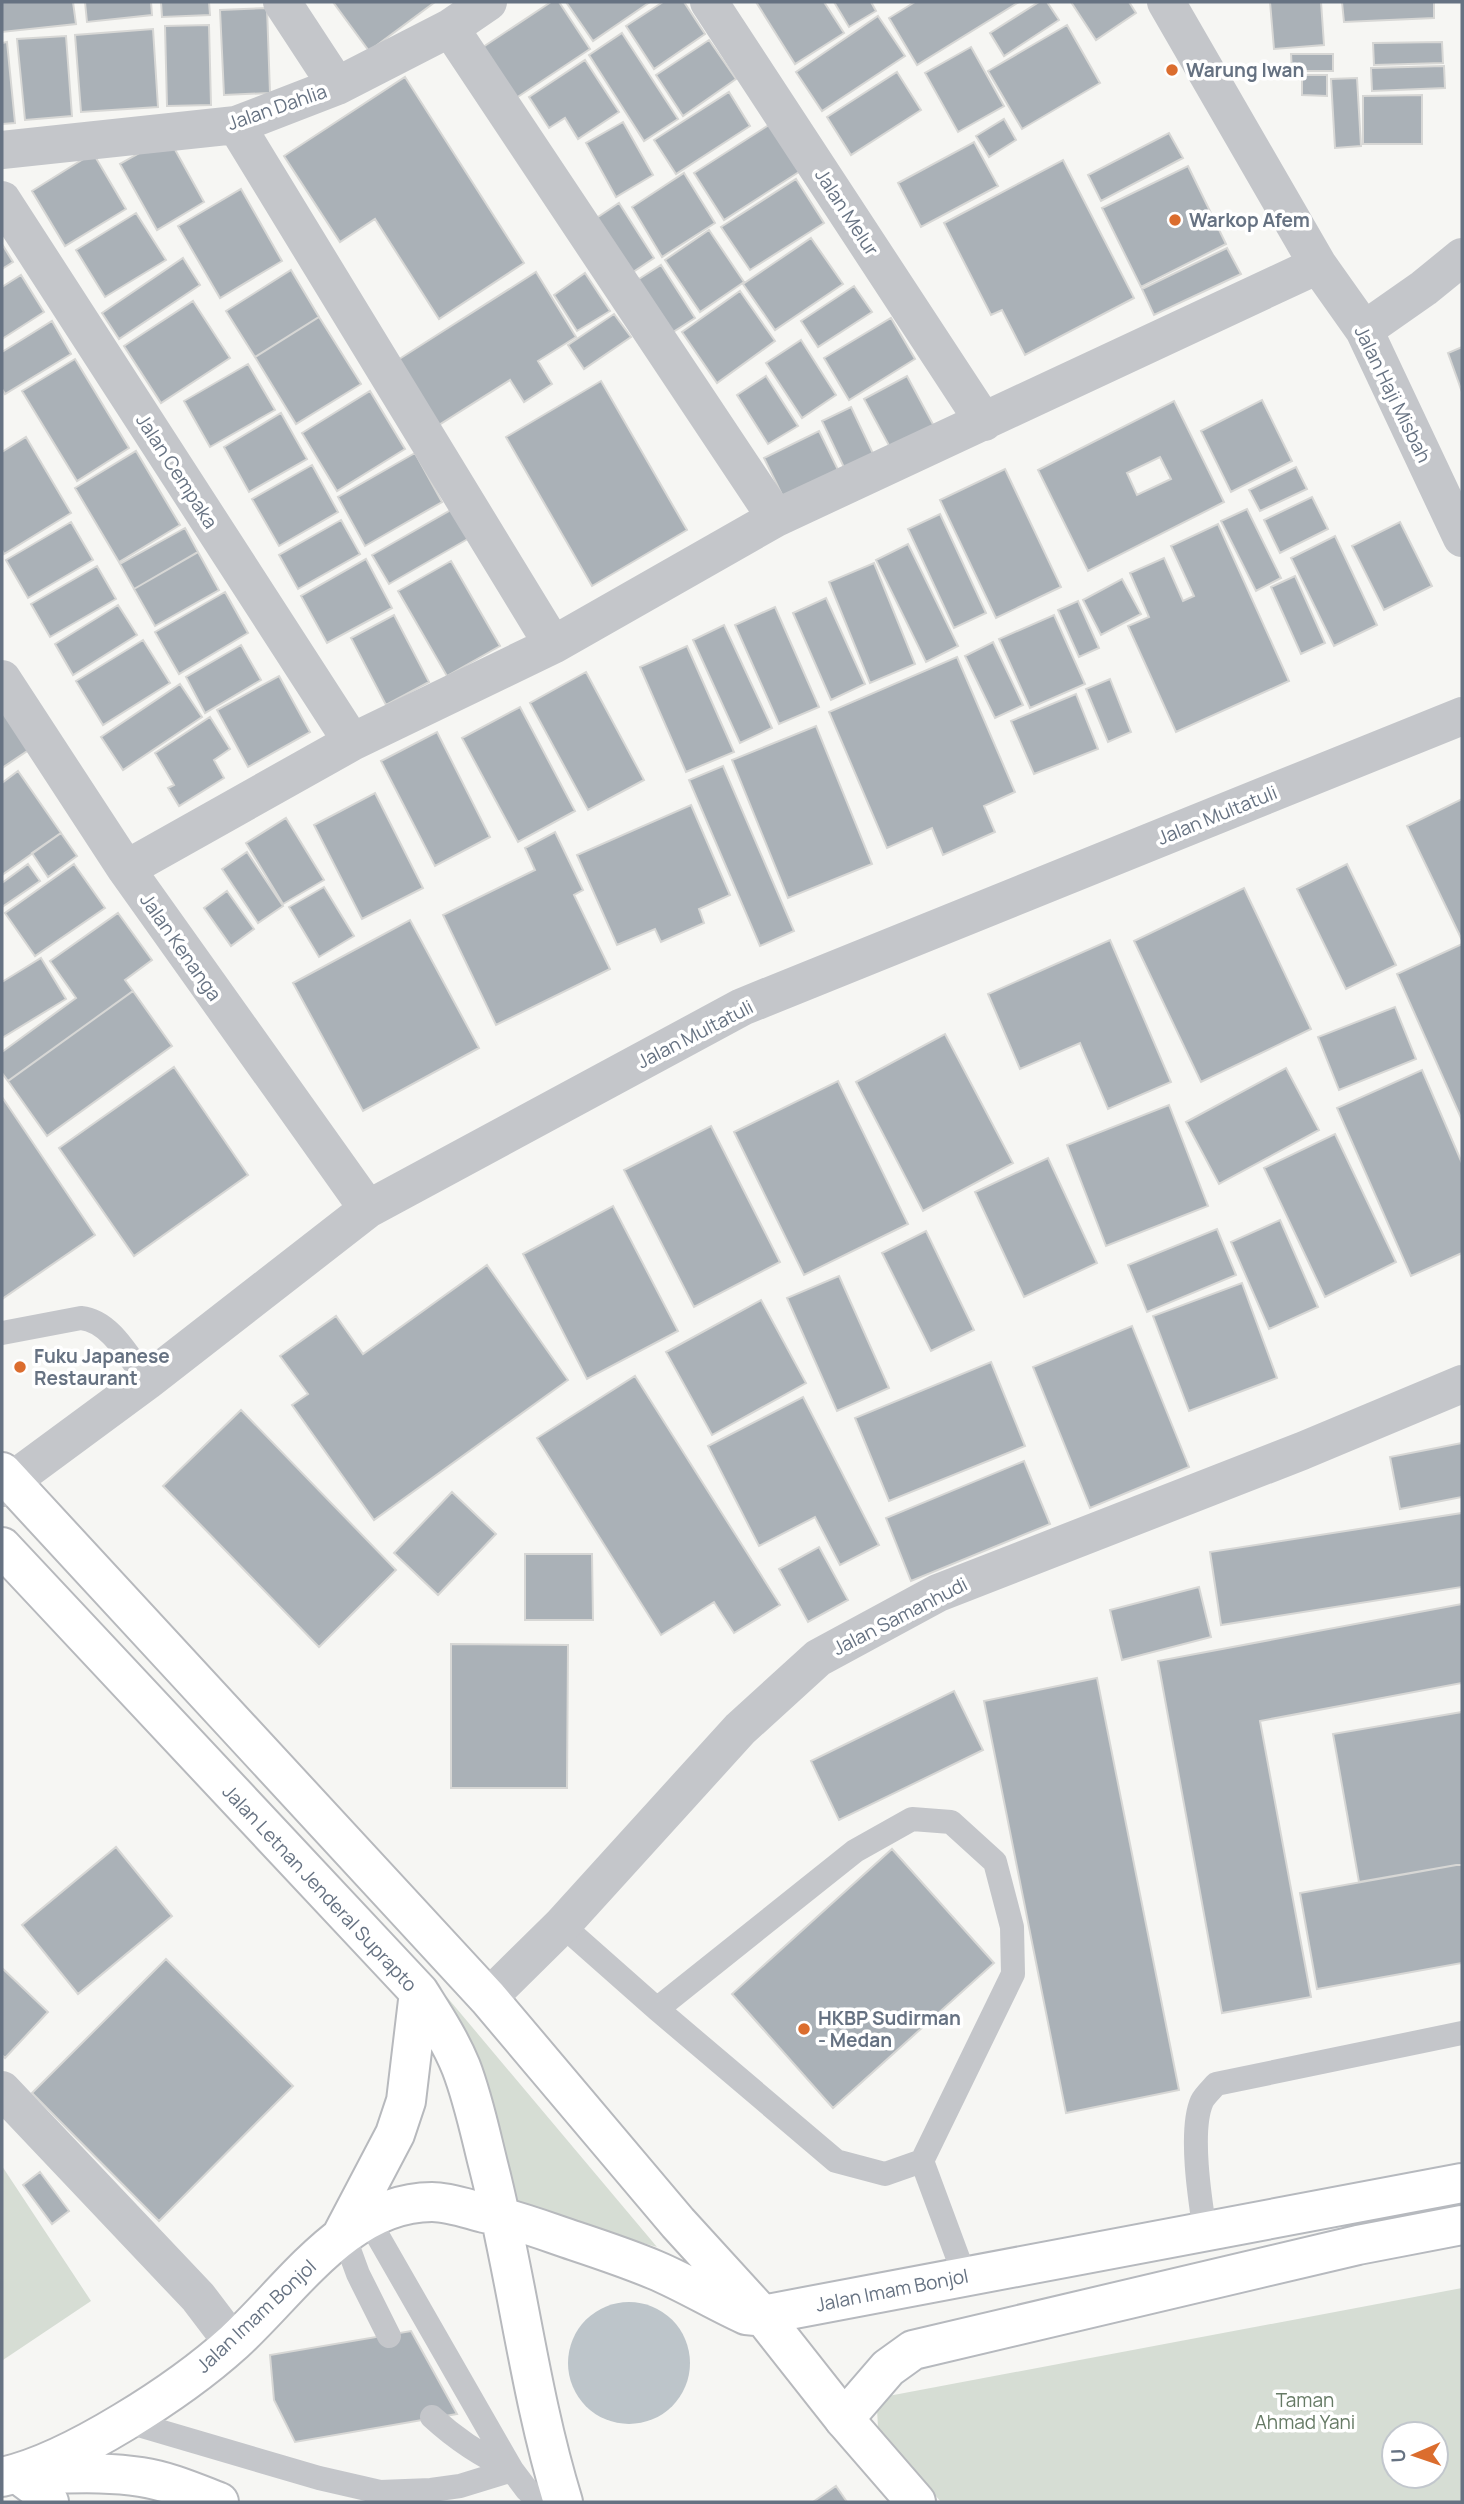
<svg xmlns="http://www.w3.org/2000/svg" width="1464" height="2504" viewBox="0 0 1464 2504" font-family="Manrope,sans-serif">
  <style>
    .green { fill: #d6ddd4; fill-rule: evenodd }
    .water { fill: #bdc5ca }
    .building { fill: #aab1b7; stroke: #d7d7d5; stroke-width: 2; fill-rule: evenodd }
    .lines { fill: none; stroke-linecap: round; stroke-linejoin: round }
    .secondary-casing { stroke: #b6b9be; stroke-width: 42 }
    .primary-casing { stroke: #b7b9bd; stroke-width: 42 }
    .lane { stroke: #c4c6ca; stroke-width: 24 }
    .street { stroke: #c4c6ca; stroke-width: 38 }
    .secondary { stroke: #fff; stroke-width: 38 }
    .primary { stroke: #fff; stroke-width: 38 }
    .poi-dot { fill: #db6d2e; stroke: #fff; stroke-width: 2.5 }
    .labels { text-anchor: middle; stroke-width: 7; stroke-linejoin: round; paint-order: stroke }
    .poi-label { font-size: 19px; font-weight: bold; fill: #667282; stroke: #fff; text-anchor: start }
    .street-label { font-size: 19px; fill: #667282; stroke: #fff }
    .park-label { font-size: 19px; fill: #667a65; stroke: #fff }
  </style>
  <rect width="100%" height="100%" fill="#f6f6f3"/>
  <path class="green" d="M446 1996 657 2247 513 2205 483 2069Z
    M2 2166 91 2301 3 2360 2 2358Z
    M1462 2288V2502H941L878 2428 877 2409 883 2397ZM1394 2434H1436V2476H1394Z"/>
  <path class="water" d="M568 2363a61 61 0 1 1 122 0a61 61 0 1 1-122 0Z"/>
  <path class="building" d="M2 2H73L76 24 2 32Z
    M85 2H151L152 15 87 22Z
    M161 2H209L210 15 162 17Z
    M333 2H435L369 51Z
    M551 2H559L590 49 507 104 474 53Z
    M566 2H650L593 41Z
    M663 2H684L705 34 654 69 626 26Z
    M756 2H824L844 33 795 64Z
    M834 2H871L876 11 849 27Z
    M915 2H1019L917 65 889 18Z
    M1039 2H1047L1059 20 1004 56 990 33Z
    M1071 2H1129L1136 13 1096 40Z
    M1270 2H1321L1324 45 1274 49Z
    M1342 2H1434V18L1344 22Z
    M267 8 270 93 224 95 220 10Z
    M878 16 905 56 822 111 796 72Z
    M209 25 211 105 167 106 165 26Z
    M1067 25 1100 83 1022 129 988 71Z
    M153 29 158 107 81 112 75 35Z
    M622 33 678 119 644 141 589 55Z
    M66 36 72 116 25 120 17 39Z
    M709 40 736 79 683 116 656 75Z
    M7 42 15 123 2 124V43Z
    M1442 42 1443 63 1374 65 1373 43Z
    M971 47 1004 106 958 132 925 73Z
    M1291 54H1333V71H1292Z
    M585 60 619 112 578 139 565 118 549 128 529 97Z
    M1444 66 1445 88 1372 91 1371 68Z
    M897 72 921 110 851 155 827 117Z
    M1302 75H1327V96L1302 95Z
    M405 77 524 263 439 319 375 219 340 242 284 156Z
    M1357 78 1361 146 1335 148 1331 79Z
    M729 92 750 126 676 174 654 140Z
    M1422 95V144H1363V96Z
    M1004 119 1016 140 989 157 976 136Z
    M623 122 653 175 616 197 586 143Z
    M772 123 802 170 724 220 694 173Z
    M1169 133 1183 158 1101 201 1088 175Z
    M168 137 204 202 157 230 120 164Z
    M974 142 998 186 921 227 898 183Z
    M93 153 126 209 65 246 32 191Z
    M1063 160 1134 298 1025 355 1002 310 991 315 944 223Z
    M1188 166 1226 244 1141 287 1102 208Z
    M684 173 715 223 662 257 632 207Z
    M796 179 824 223 750 270 721 227Z
    M241 189 282 261 220 298 178 226Z
    M619 203 654 258 621 280 586 225Z
    M136 213 166 260 105 297 76 250Z
    M709 230 744 282 700 312 665 260Z
    M811 238 843 284 775 330 743 284Z
    M2 244 13 262 2 269Z
    M1227 248 1241 274 1154 315 1142 289Z
    M183 258 200 285 119 339 102 313Z
    M661 265 695 318 662 339 628 286Z
    M291 270 319 317 255 357 226 311Z
    M536 272 576 337 538 361 552 384 524 402 510 380 434 428 393 363Z
    M585 273 610 311 577 331 554 295Z
    M21 275 44 312 2 339V287Z
    M854 286 872 312 818 347 801 321Z
    M740 291 775 341 717 383 682 332Z
    M193 301 230 358 161 403 124 346Z
    M614 314 631 337 584 369 568 345Z
    M319 317 361 384 296 424 255 357Z
    M891 318 915 359 849 400 824 358Z
    M52 321 71 354 5 394 2 389V352Z
    M801 340 836 395 802 418 766 363Z
    M1462 347V392L1448 353Z
    M75 359 129 448 77 481 22 391Z
    M248 364 275 410 210 447 184 401Z
    M766 376 798 426 768 444 737 395Z
    M907 376 935 428 892 451 864 399Z
    M601 381 687 530 592 586 506 437Z
    M370 391 405 449 337 491 302 433Z
    M1262 400 1292 461 1231 492 1201 431Z
    M1174 401 1224 502 1088 571 1038 470ZM1160 457 1171 479 1137 495 1127 473Z
    M851 407 878 464 849 478 822 421Z
    M281 413 307 459 249 492 224 447Z
    M819 431 843 480 788 507 764 458Z
    M26 437 71 513 4 554 2 550V452Z
    M136 451 180 525 119 562 75 488Z
    M415 453 442 502 365 546 338 497Z
    M312 465 338 512 279 546 252 499Z
    M1296 467 1307 489 1260 511 1249 490Z
    M1005 469 1061 587 996 618 940 500Z
    M1312 497 1328 529 1280 553 1264 520Z
    M456 507 473 536 389 584 372 555Z
    M1247 509 1281 578 1256 591 1221 521Z
    M940 514 986 613 954 628 908 529Z
    M341 520 360 554 298 589 279 555Z
    M71 522 93 560 28 598 6 560Z
    M1400 522 1432 586 1384 610 1352 546Z
    M1218 524 1289 681 1176 732 1128 626 1149 617 1130 573 1164 558 1183 601 1194 596 1171 546Z
    M185 528 198 552 134 589 120 564Z
    M1335 536 1377 625 1334 646 1291 558Z
    M908 544 958 646 926 662 876 560Z
    M198 552 219 590 155 626 134 589Z
    M366 559 392 608 327 643 301 596Z
    M451 561 500 646 447 676 398 591Z
    M874 563 915 664 870 683 829 582Z
    M97 566 116 599 50 637 31 604Z
    M1295 576 1325 643 1301 654 1271 587Z
    M1122 579 1141 614 1101 635 1083 600Z
    M225 592 248 633 179 674 155 632Z
    M826 598 865 684 831 700 793 613Z
    M1078 601 1099 648 1079 657 1058 610Z
    M118 605 137 635 73 675 55 644Z
    M775 607 819 707 779 724 735 625Z
    M394 615 429 682 386 705 351 638Z
    M1054 615 1085 684 1030 708 999 639Z
    M724 625 772 728 740 743 693 640Z
    M143 640 170 683 103 725 76 681Z
    M993 642 1023 705 995 718 965 656Z
    M241 645 261 680 205 713 186 677Z
    M687 646 734 752 686 772 640 667Z
    M957 657 1015 792 984 806 995 832 943 855 932 828 887 848 829 712Z
    M586 672 644 780 588 810 530 703Z
    M279 676 310 732 248 767 217 710Z
    M1110 679 1131 732 1108 742 1086 689Z
    M180 684 202 717 123 770 101 737Z
    M1076 694 1098 749 1034 774 1011 721Z
    M520 707 575 811 518 842 462 738Z
    M2 711 36 745 2 768Z
    M210 717 230 749 214 760 224 778 179 806 168 788 174 785 155 753Z
    M816 726 872 864 788 898 732 760Z
    M437 732 490 837 435 866 381 761Z
    M723 766 794 931 760 946 689 780Z
    M18 771 61 833 2 875V783Z
    M375 793 423 888 362 919 314 825Z
    M1462 799V937L1461 938 1407 826Z
    M691 805 730 895 699 909 704 923 661 942 655 929 617 945 577 855Z
    M286 818 324 880 283 904 246 843Z
    M555 832 583 890 574 895 610 969 496 1025 443 915 535 870 525 848Z
    M61 833 77 856 48 877 32 853Z
    M247 852 283 906 258 923 222 869Z
    M28 864 40 881 2 907V883Z
    M74 864 105 908 35 956 5 913Z
    M1347 864 1396 965 1346 989 1297 889Z
    M324 887 354 936 319 957 289 907Z
    M1244 888 1311 1029 1201 1082 1134 941Z
    M227 891 254 929 231 946 204 908Z
    M118 913 152 960 125 980 133 991 8 1081 2 1073V1052L76 998 50 961Z
    M410 920 479 1048 363 1111 293 983Z
    M1110 940 1171 1082 1108 1109 1080 1043 1020 1069 988 994Z
    M1462 944V1120L1397 974Z
    M41 958 66 999 2 1038V982Z
    M133 991 172 1046 47 1136 8 1081Z
    M1395 1007 1416 1059 1339 1090 1318 1037Z
    M945 1034 1013 1163 923 1211 856 1082Z
    M174 1067 248 1175 134 1256 59 1148Z
    M1286 1068 1319 1130 1219 1184 1186 1122Z
    M1422 1070 1462 1163V1253L1411 1276 1337 1108Z
    M838 1081 908 1224 804 1275 734 1132Z
    M2 1097 95 1235 2 1299Z
    M1169 1105 1208 1206 1106 1246 1067 1145Z
    M711 1126 780 1262 694 1307 624 1170Z
    M1335 1134 1396 1262 1325 1297 1264 1168Z
    M1048 1158 1097 1263 1024 1297 975 1192Z
    M613 1206 678 1331 587 1379 523 1254Z
    M1280 1220 1318 1307 1269 1329 1231 1242Z
    M1217 1229 1236 1275 1147 1312 1128 1265Z
    M926 1231 974 1330 931 1351 882 1253Z
    M487 1265 568 1380 374 1520 292 1405 308 1394 280 1356 336 1316 363 1354Z
    M839 1276 889 1388 837 1411 787 1298Z
    M1242 1283 1277 1378 1189 1411 1153 1316Z
    M761 1300 806 1383 712 1435 666 1352Z
    M1132 1326 1189 1467 1090 1508 1033 1367Z
    M991 1362 1025 1446 889 1501 855 1418Z
    M635 1376 780 1605 734 1633 714 1602 661 1635 537 1438Z
    M803 1397 879 1545 840 1565 815 1517 759 1546 708 1446Z
    M241 1410 396 1570 319 1647 163 1486Z
    M1462 1443V1497L1400 1509 1390 1457Z
    M1024 1461 1050 1524 911 1581 886 1518Z
    M452 1492 496 1534 438 1595 394 1553Z
    M1462 1513V1587L1221 1625 1210 1552Z
    M819 1547 848 1600 808 1622 779 1569Z
    M525 1554H592L593 1620H525Z
    M1199 1587 1211 1637 1122 1660 1110 1610Z
    M1462 1604V1683L1260 1721 1311 1997 1222 2013 1158 1661Z
    M451 1644 568 1645 567 1788H451Z
    M1097 1678 1179 2090 1066 2113 984 1701Z
    M954 1691 983 1750 839 1820 811 1761Z
    M1462 1712V1864L1359 1882 1333 1734Z
    M116 1847 172 1916 78 1994 22 1925Z
    M892 1849 994 1963 833 2108 732 1994Z
    M1462 1864V1963L1317 1989 1300 1893Z
    M166 1959 293 2086 159 2221 32 2093Z
    M2 1968 48 2012 5 2058 2 2055Z
    M40 2172 69 2211 52 2224 23 2185Z
    M411 2331 457 2414 295 2442 274 2400 270 2355Z
    M836 2486 847 2502H813Z"/>
  <g class="lines">
    <g class="secondary-casing">
      <path id="secondary" d="M762 2315 1462 2183
        M844 2419 888 2368 913 2350 1358 2245 1462 2225
        M18 2474 41 2491 49 2502"/>
    </g>
    <g class="primary-casing">
      <path id="primary" d="M2 1472 488 1998 678 2223 762 2315 844 2419 916 2502
        M2 1547 419 1992C434 2016 450 2040 461 2067 473 2098 480 2132 488 2164 517 2276 529 2392 563 2502
        M343 2233 395 2134 406 2101 419 1992
        M31 2474C67 2474 104 2471 141 2477 168 2481 193 2492 219 2502
        M2 2477C71 2462 181 2390 234 2342 291 2290 347 2202 432 2202 449 2202 468 2209 484 2213 515 2219 545 2231 575 2241 602 2250 629 2259 655 2270 686 2283 715 2301 746 2315L756 2316"/>
    </g>
    <path class="lane" d="M2 1333 81 1318C111 1321 129 1358 147 1381
      M562 1925 657 2009 836 2161 885 2174 922 2161 1013 1974 1012 1927 995 1862 951 1822 912 1819 855 1851 657 2009
      M922 2161 965 2277
      M368 2219 512 2470 527 2490 540 2502
      M1205 2232C1200 2200 1189 2130 1202 2101 1205 2095 1212 2089 1216 2084L1462 2033
      M343 2233 358 2274 389 2336
      M432 2417C457 2440 481 2456 512 2470
      M125 2421 319 2478 380 2492 431 2490 460 2486 512 2470"/>
    <path class="street" d="M282 2 337 86
      M709 2 984 422
      M1166 2 1318 265 1364 330 1462 538
      M450 28 776 518
      M236 125 553 645
      M2 150 236 125 337 86 450 28 488 2
      M2 200 352 742
      M1364 330 1424 288 1462 257
      M2 679 126 869 368 1209
      M126 869 352 742 553 645 776 518 1318 265
      M2 1488 147 1381 368 1209 742 1007 1462 716
      M488 1998 562 1925 740 1729 818 1658 938 1593 1302 1451 1462 1384
      M2 2090 198 2297 233 2343"/>
    <use href="#secondary" class="secondary"/>
    <use href="#primary" class="primary"/>
  </g>
  <g class="poi-dot">
    <circle cx="1172" cy="70" r="7"/>
    <circle cx="1175" cy="220" r="7"/>
    <circle cx="20" cy="1367" r="7"/>
    <circle cx="804" cy="2029" r="7"/>
  </g>
  <g class="labels">
    <g class="poi-label">
      <text x="1186" y="77">Warung Iwan</text>
      <text x="1189" y="227">Warkop Afem</text>
      <text x="34" y="1363">Fuku Japanese<tspan x="34" dy="22">Restaurant</tspan></text>
      <text x="818" y="2025">HKBP Sudirman<tspan x="818" dy="22">- Medan</tspan></text>
    </g>
    <g class="street-label">
      <text transform="translate(277 107) rotate(-19)" y="7">Jalan Dahlia</text>
      <text transform="translate(847 212) rotate(57)" y="7">Jalan Melur</text>
      <text transform="translate(1393 394) rotate(64)" y="7">Jalan Haji Misbah</text>
      <text transform="translate(177 471) rotate(57)" y="7">Jalan Cempaka</text>
      <text transform="translate(1217 815) rotate(-22)" y="7">Jalan Multatuli</text>
      <text transform="translate(181 947) rotate(55)" y="7">Jalan Kenanga</text>
      <text transform="translate(695 1034) rotate(-27)" y="7">Jalan Multatuli</text>
      <text transform="translate(900 1616) rotate(-27)" y="7">Jalan Samanhudi</text>
      <text transform="translate(320 1888) rotate(47)" y="7">Jalan Letnan Jenderal Suprapto</text>
      <text transform="translate(892 2290) rotate(-11)" y="7">Jalan Imam Bonjol</text>
      <text transform="translate(256 2316) rotate(-43)" y="7">Jalan Imam Bonjol</text>
    </g>
    <g class="park-label">
      <text x="1305" y="2407">Taman<tspan x="1305" dy="22">Ahmad Yani</tspan></text>
    </g>
  </g>
  <rect width="1464" height="2504" fill="none" stroke="#667282" stroke-width="7"/>
  <g transform="translate(1415 2455) rotate(268)"><circle r="33" fill="#ffffff" stroke="#c2c7cd" stroke-width="2"/>
  <path d="M0-5L12 26L0 18L-12 26Z" fill="#db6d2e"/>
  <text y="-10" font-size="19" font-weight="bold" text-anchor="middle" fill="#667282">U</text>
  </g>
</svg>
